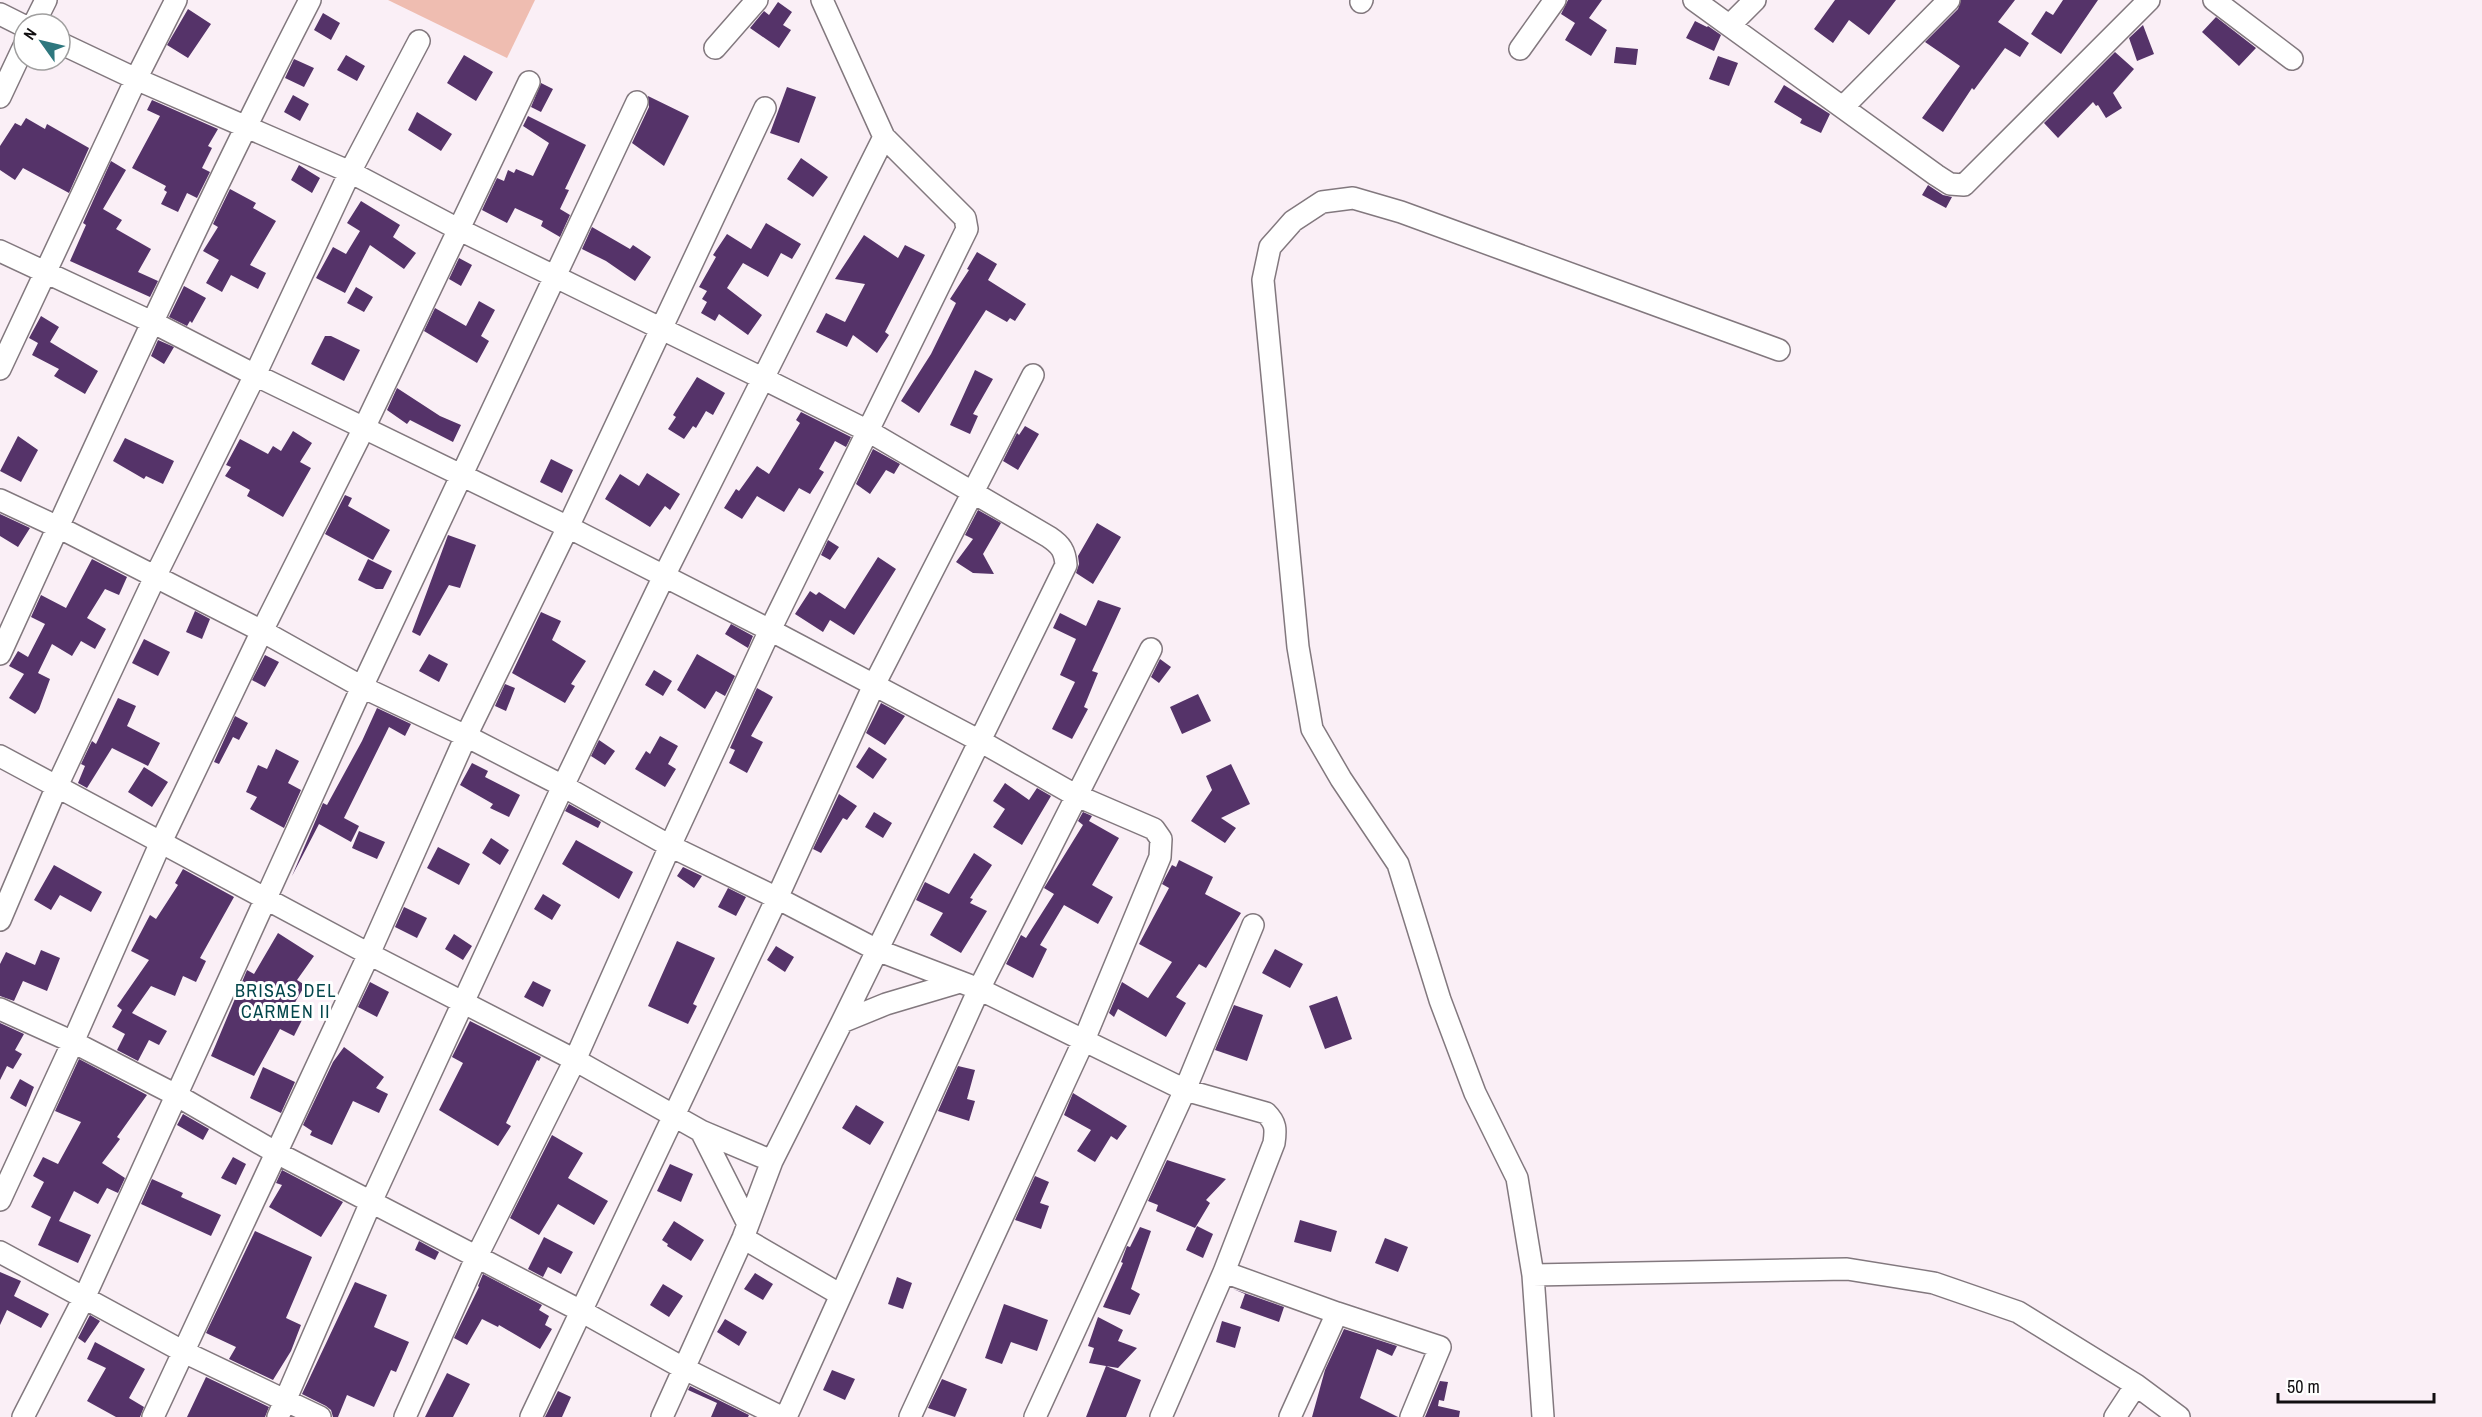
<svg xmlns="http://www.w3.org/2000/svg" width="2482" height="1417" viewBox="0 0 2482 1417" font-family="'Archivo Narrow',sans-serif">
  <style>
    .green { fill: #efbdb1 }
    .building { fill: #553369 }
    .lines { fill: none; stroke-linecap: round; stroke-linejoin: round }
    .minor-casing { stroke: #82787e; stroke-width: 24 }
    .minor { stroke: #fff; stroke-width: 21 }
    .labels { text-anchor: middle; stroke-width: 6; stroke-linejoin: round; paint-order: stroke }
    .neighbourhood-label { font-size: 18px; letter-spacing: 1.5px; fill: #03464b; stroke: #fff }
  </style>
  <rect width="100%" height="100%" fill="#faeff6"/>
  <path class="green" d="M388 0H535L507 58Z"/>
  <path class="building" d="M1568 0H1602L1589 18 1607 30 1591 56 1565 40 1575 23 1561 14Z
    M1835 0H1896L1869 35 1849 20 1833 43 1814 29Z
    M1961 0H2015L1998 22 2029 43 2020 57 2005 48 1974 90 1972 88 1943 132 1922 118 1960 66 1925 42 1958 9Z
    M2063 0H2098L2061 54 2031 34 2046 11 2053 15Z
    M778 2 792 12 783 25 791 30 779 48 750 28 764 11 769 15Z
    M188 9 211 24 188 58 167 45Z
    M323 13 340 23 331 40 314 30Z
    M2216 17 2256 48 2239 66 2202 32Z
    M1695 21 1707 27 1708 26 1721 35 1714 51 1686 38Z
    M2143 25 2154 54 2137 61 2129 38Z
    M1616 47 1638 49 1636 65 1614 63Z
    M2115 52 2134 69 2113 93 2122 108 2106 118 2098 105 2096 106 2093 102 2058 138 2044 123Z
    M346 55 365 66 357 81 337 70Z
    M464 55 493 72 476 101 447 83Z
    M1718 56 1738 63 1729 86 1709 79Z
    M294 59 314 68 304 87 285 78Z
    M541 83 553 89 541 112 531 107Z
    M1784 85 1830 114 1821 133 1800 123 1802 119 1774 102Z
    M787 87 816 97 799 143 770 133Z
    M293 95 309 104 300 121 284 112Z
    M648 96 689 116 664 166 632 143 649 107Z
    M152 100 218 129 208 146 212 148 202 168 210 172 197 198 187 193 178 212 161 204 167 192 164 190 166 186 132 168 160 116 147 110Z
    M417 112 452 134 441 151 408 130Z
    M528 116 586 145 565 189 569 190 560 209 570 215 560 237 541 226 543 221 515 208 507 223 482 210 497 178 504 181 508 170 514 173 516 169 533 176 549 143 523 126Z
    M26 118 45 129 47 124 89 148 69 193 23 168 15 180 0 170V146L15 123 21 126Z
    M801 158 828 177 813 197 787 179Z
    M111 161 126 170 103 209 122 220 116 229 151 249 138 272 158 281 150 297 70 261 86 225 83 223Z
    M299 165 320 178 312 193 291 180Z
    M1928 185 1943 195 1952 197 1946 208 1922 195Z
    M230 189 256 203 253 208 276 221 250 265 266 273 258 289 231 275 222 292 206 283 219 260 203 251 218 227 213 224Z
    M361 201 400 225 393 237 416 253 404 269 370 245 345 293 316 278 333 247 346 254 360 231 347 223Z
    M766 223 801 244 792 259 781 253 768 277 743 263 727 288 762 315 748 335 719 314 715 321 701 313 707 302 702 299 707 291 699 287 716 257 713 255 727 234 751 249Z
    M592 227 630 249 633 245 651 257 635 281 606 261 582 249Z
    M864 235 898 258 905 245 925 255 885 332 889 335 877 353 853 335 847 347 816 332 826 313 845 322 865 284 835 279Z
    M977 252 997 264 988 280 1026 304 1015 321 1010 318 1007 322 986 310 919 413 901 401 931 354 956 303 950 299 969 270 967 269Z
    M459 258 472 265 461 286 449 279Z
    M184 286 206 298 192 323 190 321 187 326 169 317Z
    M356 287 373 297 364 312 347 303Z
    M479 301 495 310 481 336 489 341 477 363 424 331 435 308 466 326Z
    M41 316 59 327 50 342 98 371 85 394 54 376 59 369 32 355 38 343 29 338Z
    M325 336H331L360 350 344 381 311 364Z
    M158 340 174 347 164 364 151 356Z
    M975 370 993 379 973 414 978 416 970 434 950 425Z
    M697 377 725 393 713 415 706 411 696 428 693 426 684 439 668 429 676 417 673 415Z
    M397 388 440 416 461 425 453 442 410 420 407 424 387 410Z
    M801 412 851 437 846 447 835 441 819 469 824 472 810 494 799 488 784 512 757 496 742 519 724 508 736 489 739 491 757 466 769 474 800 423 796 420Z
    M1025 426 1039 434 1018 470 1003 461 1017 433 1019 435Z
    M293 431 312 443 300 462 311 468 283 517 247 496 250 490 225 476 231 467 226 465 240 439 268 454 273 446 281 451Z
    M18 436 38 450 21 482 0 471Z
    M125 438 174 461 163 484 146 476 144 479 113 461Z
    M873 449 900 464 894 474 886 470 870 494 856 484Z
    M551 459 573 470 562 493 540 482Z
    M647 473 680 494 670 510 665 506 650 527 605 499 620 474 639 486Z
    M345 495 352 498 348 506 390 530 373 560 325 534Z
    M978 510 1001 523 983 554 994 574 973 573 956 562 973 539 965 535Z
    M0 514 30 528 18 547 0 536Z
    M1097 523 1121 537 1093 584 1076 573 1079 564 1078 556Z
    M448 535 476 545 460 588 449 585 420 636 412 632Z
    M828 540 839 547 830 560 821 555Z
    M878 557 896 569 854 635 830 620 823 632 795 614 810 591 816 595 819 592 845 609Z
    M92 559 127 577 119 595 105 589 87 618 106 629 95 649 81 641 72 656 52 644 38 673 50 679 39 709 35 714 9 698 24 674 9 666 18 651 28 657 45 624 31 617 41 595 66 608Z
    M368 559 392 571 383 589H376L358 580Z
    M1098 600 1121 608 1092 671 1098 673 1084 707 1088 709 1072 739 1052 729 1075 682 1060 675 1076 639 1053 628 1060 613 1086 626Z
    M195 611 210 619 202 639 186 632Z
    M541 612 561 621 552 640 586 661 571 684 575 686 565 703 512 673Z
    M731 624 753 636 748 648 725 634Z
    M144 639 170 652 158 676 132 663Z
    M429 654 448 664 439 682 419 671Z
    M697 654 735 676 725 696 716 691 705 709 677 690Z
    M265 655 279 662 265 687 252 680Z
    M1160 659 1171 667 1159 683 1151 677Z
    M654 670 672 681 663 696 645 685Z
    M505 684 515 688 506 711 495 706Z
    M757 688 773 697 751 736 763 742 747 773 729 763 735 750 730 748Z
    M1198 694 1211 721 1182 734 1170 707Z
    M118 698 136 706 127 726 160 743 148 766 112 748 87 788 78 783 85 766 81 764 92 741 96 744Z
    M881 703 905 716 885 745 866 733Z
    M377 708 411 724 405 736 389 727 344 818 359 826 351 842 319 824 292 876 323 803 327 805 362 741Z
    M235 716 248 723 239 740 233 737 219 764 214 762Z
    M660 736 678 746 668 764 676 769 665 787 635 769 646 751 650 754Z
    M599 740 615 751 605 765 591 756Z
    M869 747 887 759 873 779 856 767Z
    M276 749 299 761 288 783 301 790 284 828 250 809 257 797 246 792 258 765 267 769Z
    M472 763 488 771 485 777 520 795 509 817 490 808 493 804 460 785Z
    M1231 764 1250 804 1221 818 1236 828 1225 843 1191 821 1212 790 1206 776Z
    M144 767 168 782 152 807 128 792Z
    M1005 783 1029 800 1037 788 1051 796 1022 845 993 827 1005 809 993 801Z
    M839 794 857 806 847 820 843 818 821 853 813 849Z
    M569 804 601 822 598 828 565 811Z
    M874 812 892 823 883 838 865 827Z
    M1083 812 1092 816 1089 821 1119 838 1092 885 1113 897 1098 924 1064 905 1040 945 1047 949 1033 978 1006 964 1021 935 1026 938 1054 894 1044 888 1083 825 1078 821Z
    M359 831 385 842 377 859 352 848Z
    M491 838 509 850 500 865 482 853Z
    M576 840 633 872 619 899 562 864Z
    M438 847 470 864 459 885 427 868Z
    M974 853 992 865 970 898 973 899 970 903 987 911 961 953 930 935 943 913 916 900 925 882 949 894Z
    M1179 860 1213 877 1205 894 1241 913 1206 968 1199 964 1176 997 1186 1003 1166 1037 1118 1009 1114 1017 1109 1013 1122 982 1148 998 1172 962 1139 944 1169 888 1162 884 1165 878 1172 865 1176 867Z
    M54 865 102 892 91 912 60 895 51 910 34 900Z
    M683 867 702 876 694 888 677 876Z
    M183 869 234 897 200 958 206 961 196 982 183 976 175 996 151 986 132 1013 167 1031 159 1045 149 1040 138 1061 117 1050 125 1034 112 1027 122 1010 117 1006 149 960 131 951 150 915 156 919 178 885 175 883Z
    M728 888 746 897 736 916 718 907Z
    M543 894 561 905 552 920 534 909Z
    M404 907 427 918 417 938 395 927Z
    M278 933 314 956 297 980 305 985 289 1013 302 1020 294 1036 280 1029 254 1076 211 1056 247 970 254 974Z
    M454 934 472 946 463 960 445 949Z
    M677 941 715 958 693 1004 697 1006 688 1024 648 1006Z
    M776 946 794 957 785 972 767 960Z
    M1275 949 1303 964 1290 988 1262 973Z
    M41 950 60 958 47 991 23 981 14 1001 0 996V964L6 952 35 965Z
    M533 981 551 990 543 1007 524 997Z
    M370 982 389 992 377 1017 358 1007Z
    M1337 996 1352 1039 1325 1049 1309 1006Z
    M1234 1005 1263 1015 1247 1061 1215 1050Z
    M470 1021 541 1057 539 1061 537 1060 506 1123 511 1126 498 1146 439 1110 463 1063 452 1057Z
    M0 1023 24 1034 15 1050 22 1054 13 1069 7 1066 0 1080Z
    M344 1047 384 1077 376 1088 388 1094 379 1113 353 1101 332 1145 310 1135 312 1131 303 1125 333 1062Z
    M79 1059 147 1095 117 1137 120 1139 102 1163 125 1178 118 1193 107 1188 98 1204 74 1191 59 1221 91 1235 78 1263 38 1245 51 1217 31 1207 44 1182 33 1176 43 1157 58 1164 81 1122 55 1111Z
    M958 1066 975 1070 967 1099 975 1101 969 1121 938 1111Z
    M263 1067 295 1082 281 1113 250 1098Z
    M20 1079 34 1087 26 1107 10 1098Z
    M1073 1093 1127 1126 1117 1140 1111 1136 1095 1162 1077 1151 1091 1130 1064 1115Z
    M856 1105 884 1122 870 1145 842 1128Z
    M183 1114 209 1129 203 1140 177 1125Z
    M552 1135 583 1153 568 1178 608 1201 594 1225 558 1204 539 1235 510 1218Z
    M233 1157 246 1164 236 1185 221 1178Z
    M1167 1160 1226 1179 1206 1200 1210 1203 1195 1228 1156 1211 1158 1205 1148 1201Z
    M670 1164 693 1174 681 1202 657 1191Z
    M282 1170 343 1202 321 1237 269 1207 282 1185 276 1183Z
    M1035 1176 1049 1182 1040 1203 1049 1206 1041 1229 1015 1220Z
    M152 1179 183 1193 181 1197 221 1215 211 1236 141 1204Z
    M1300 1220 1337 1231 1331 1252 1294 1242Z
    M674 1221 704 1240 691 1261 667 1246 668 1244 662 1240Z
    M1197 1226 1213 1234 1203 1258 1186 1250Z
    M1140 1227 1151 1231 1131 1289 1140 1294 1130 1315 1103 1307 1123 1263 1121 1262 1127 1246 1130 1247Z
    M255 1231 312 1257 286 1318 301 1325 291 1351 273 1380 229 1359 236 1347 206 1333Z
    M544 1237 573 1252 561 1274 548 1267 543 1277 528 1269Z
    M1385 1238 1408 1247 1398 1272 1375 1263Z
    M419 1241 439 1252 435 1260 415 1250Z
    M0 1272 21 1281 14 1296 49 1314 41 1328 7 1310 0 1325Z
    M755 1273 773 1284 763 1300 744 1289Z
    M483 1274 542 1305 539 1310 549 1316 545 1325 552 1329 540 1349 499 1325 498 1327 482 1319 467 1345 454 1338 479 1287 478 1286Z
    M897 1277 912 1283 903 1309 888 1304Z
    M355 1282 387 1295 374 1327 409 1342 396 1372 391 1370 374 1407 347 1395 338 1417H333L331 1410 326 1406 302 1394Z
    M663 1284 683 1296 669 1317 650 1305Z
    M1233 1289 1284 1307 1279 1322 1240 1308 1245 1294Z
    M1004 1304 1048 1320 1037 1351 1011 1342 1002 1364 985 1358Z
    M90 1315 100 1321 85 1343 78 1338Z
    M1098 1317 1123 1330 1118 1341 1137 1348 1118 1368 1106 1366 1141 1380 1126 1417H1086L1106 1366 1089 1363 1094 1348 1088 1346Z
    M725 1319 747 1332 739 1346 717 1332Z
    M1222 1321 1241 1327 1235 1348 1216 1342Z
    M1344 1329 1397 1346 1392 1356 1377 1349 1360 1398 1398 1417H1312L1325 1370Z
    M95 1342 145 1369 129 1398 144 1407 140 1417H116L87 1401 106 1368 87 1359Z
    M832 1370 855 1379 845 1400 823 1390Z
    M447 1373 470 1384 453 1417H425Z
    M206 1377 269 1407 265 1417H187Z
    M942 1379 967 1389 955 1417 928 1408Z
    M1440 1381 1448 1382 1444 1401 1439 1400 1438 1406 1460 1411 1459 1417H1425Z
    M690 1386 749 1415 748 1417H711L717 1403 688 1390Z
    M558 1391 571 1397 562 1417H545Z"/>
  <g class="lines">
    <g class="minor-casing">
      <path id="minor" d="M1694 0 1936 175 1950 184 1964 185 2149 0
        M2214 0 2292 59
        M1361 2 1362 0
        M0 14 24 26
        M34 24 46 0
        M1730 25 1755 0
        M60 43 136 79 350 172 458 229 764 379 868 431 1049 537C1061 545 1065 551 1066 565L842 1022 772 1161 743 1238 662 1417
        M715 48 757 0
        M1520 49 1555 0
        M0 97 24 46
        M1844 106 1949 0
        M0 251 152 322 255 375 568 527 770 630 980 741 1075 795 1154 829 1161 839 1160 857 1084 1040 910 1417
        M0 369 136 79 176 0
        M0 500 58 527 262 631 362 687 466 736 563 786 670 846 777 898 877 950 979 989 1185 1090 1266 1113C1276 1123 1276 1129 1274 1143L1224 1272 1161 1417
        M0 654C100 435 199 215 310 0
        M0 756 369 954 575 1060 701 1131 772 1161
        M0 920 57 786 155 577 255 375 350 172 419 41
        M0 1009 73 1042 176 1095 275 1152 581 1311 683 1368 781 1417
        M842 1022 886 1004 960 982
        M701 1131 748 1224
        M0 1200 73 1042 161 842 262 631 364 428 529 82
        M743 1238 841 1295 786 1417
        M0 1252 184 1352 320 1417
        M1224 1272 1337 1313 1440 1347 1411 1417
        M1533 1275 1517 1178 1475 1093 1440 1000 1398 864 1341 779 1312 729 1298 647 1263 280 1270 247 1293 221 1322 202 1353 198 1401 212 1779 350
        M841 1295 979 989 1151 649
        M23 1417 85 1296 362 687 637 102
        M153 1417 369 954 466 736 568 527 765 108
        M278 1417 371 1202 563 786 664 576 884 137
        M405 1417 477 1256 575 1060 670 846 770 630 967 229 965 218 884 137 822 0
        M531 1417 777 898 874 685 1033 375
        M1035 1417 1185 1090 1253 925
        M1290 1417 1337 1313
        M1543 1417 1533 1275 1847 1269 1934 1283 2018 1312 2136 1385 2179 1417
        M2115 1417 2136 1385"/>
    </g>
    <use href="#minor" class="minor"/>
  </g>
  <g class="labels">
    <g class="neighbourhood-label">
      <text x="286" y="997">BRISAS DEL<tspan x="286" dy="21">CARMEN II</tspan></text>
    </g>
  </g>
  <g transform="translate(42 42) rotate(304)"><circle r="28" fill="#ffffff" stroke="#a09f9f" stroke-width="1.5"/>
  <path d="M0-4.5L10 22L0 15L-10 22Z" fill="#2e777e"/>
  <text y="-9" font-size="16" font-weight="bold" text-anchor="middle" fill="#110e10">N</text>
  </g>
  <path d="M2278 1393v9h156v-9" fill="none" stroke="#110e10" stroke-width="3"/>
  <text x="2287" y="1393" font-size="18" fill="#110e10" stroke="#ffffff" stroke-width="4.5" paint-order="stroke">50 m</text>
</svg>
